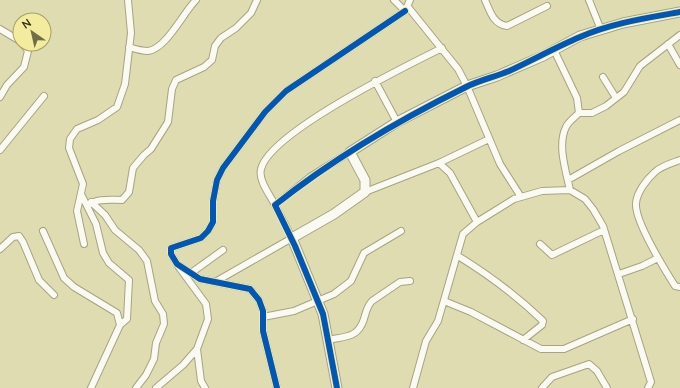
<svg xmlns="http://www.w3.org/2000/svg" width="680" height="388" viewBox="0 0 680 388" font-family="'Nunito Sans',sans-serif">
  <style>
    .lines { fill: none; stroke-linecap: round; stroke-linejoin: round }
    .street-casing { stroke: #a6a382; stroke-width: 8 }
    .secondary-casing { stroke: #a6a382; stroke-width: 11 }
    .street { stroke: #fafaf3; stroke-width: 6 }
    .secondary { stroke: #fafaf3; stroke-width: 9 }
    .cycleway-casing { stroke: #f3eb9e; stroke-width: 8 }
    .cycleway { stroke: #0057b8; stroke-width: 6 }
  </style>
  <rect width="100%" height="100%" fill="#dfdcb2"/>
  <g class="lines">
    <g class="street-casing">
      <path id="street" d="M394 0 405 11 410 0
        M485 0C490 11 493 24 507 26L547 6
        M589 0 601 30
        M408 7 458 69 467 86 500 164 521 197
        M0 29 20 41
        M668 44 680 65
        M129 47C135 49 142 51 148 51 166 49 183 13 196 0
        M554 50 577 98 579 113C575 117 568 122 566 127 557 145 566 171 570 190
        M603 77 616 98
        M375 81 397 122
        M0 97 7 85 24 67 28 51 23 44
        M579 113H592L606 106 624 92 640 66 680 35
        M0 150 44 96
        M680 160C672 163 661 166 655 172 647 179 637 192 636 203 634 221 665 270 675 286L680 287
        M439 163 450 173 477 222
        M568 180 619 151 680 120
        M365 192 439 163 489 139
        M81 194 96 224 103 253 109 263 129 280 127 319 120 325
        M91 202 105 215 115 230 139 250 147 261 155 301 163 314 164 324 156 343 154 359 146 375 136 388
        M88 205C97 198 111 200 122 200L129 192 133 168 144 155 151 149 168 122 172 89 176 80 204 67 212 60 215 46 221 38 236 28 251 13 257 0
        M275 205C270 195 258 180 261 169 270 132 406 66 442 48
        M43 231 64 278 74 287 117 313 120 325 91 388
        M84 244 77 211 83 184 69 148 70 139 77 129 98 120 117 107 125 84 131 33 128 0
        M540 244 552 255 604 230
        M0 249 13 237 19 236 23 242 39 280 54 295
        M458 256C489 275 517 296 543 321L542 325 523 340
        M191 273 223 250
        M619 274 642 266 658 258
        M215 282 292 238 275 205 310 177 350 152
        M444 301 471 312 541 349H564L633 319
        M263 317 294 311 334 294 351 281 364 253 401 231
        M328 340C346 336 358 338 364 319 366 312 367 306 372 301L400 282 410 281
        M197 349 201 381 205 388
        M156 388 183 365 197 349 208 319 206 304 178 266
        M277 388 263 331V311L259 300 250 289 200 279 177 264 171 254V248L201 238 208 231 213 222V201L217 180 223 168 265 112 286 91 405 11
        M413 388 426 341 438 321 463 234 477 222 514 199 542 191 570 190 585 199 593 209 603 226 651 382 648 388
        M542 388 552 377 589 364 597 371 607 388"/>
    </g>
    <g class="secondary-casing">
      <path id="secondary" d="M337 388 323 314 292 238 334 214 365 192V180L350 152 397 122 467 86 497 76 543 56 580 36 623 23 680 12"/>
    </g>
    <use href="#street" class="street"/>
    <use href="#secondary" class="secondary"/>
    <g class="cycleway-casing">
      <path id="cycleway" d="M277 388 263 331V311L259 300 250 289 200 279 177 264 171 254V248L201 238 208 231 213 222V201L217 180 223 168 265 112 286 91 405 11
        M337 388 323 314 295 246 275 205C334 158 399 120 466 87 480 80 495 77 509 71 533 60 556 47 580 37 611 23 647 18 680 12"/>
    </g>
    <use href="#cycleway" class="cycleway"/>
  </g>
  <g transform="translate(32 32) rotate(326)"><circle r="19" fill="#f3eb9e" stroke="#a7a166"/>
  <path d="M0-3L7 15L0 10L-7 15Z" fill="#706d49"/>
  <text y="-6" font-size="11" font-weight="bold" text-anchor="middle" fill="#343111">N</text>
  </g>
</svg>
